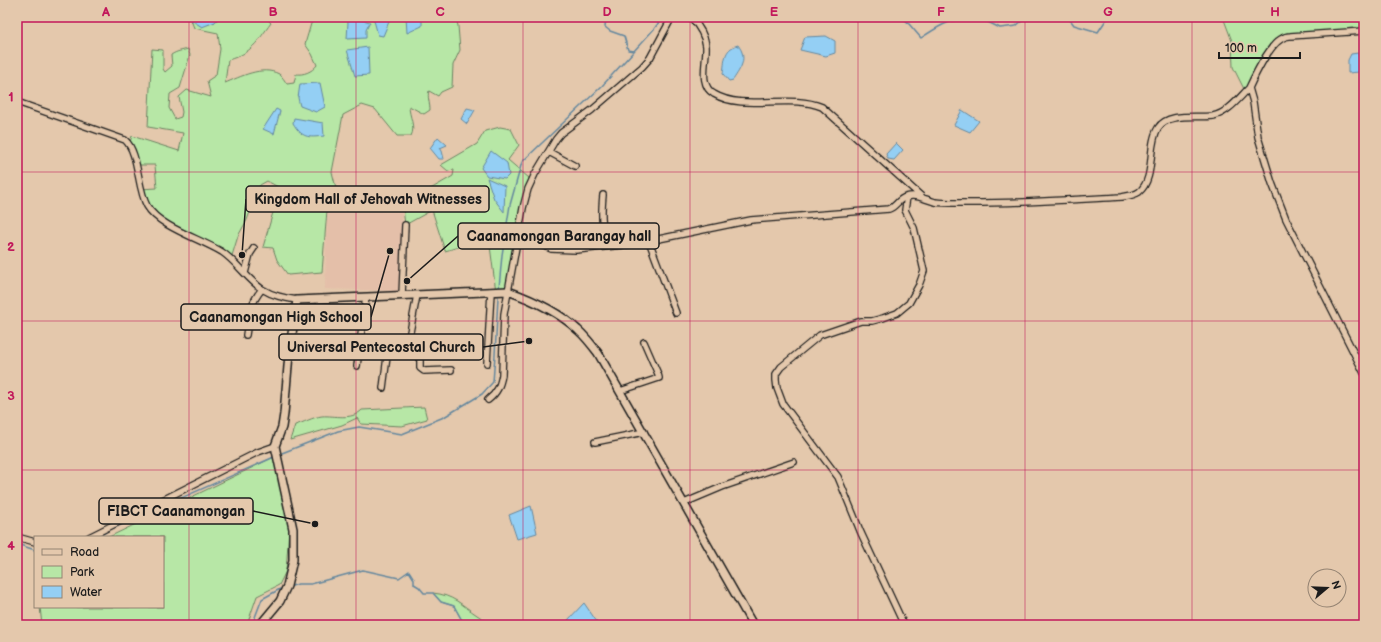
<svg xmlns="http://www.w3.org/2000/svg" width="1381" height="642" viewBox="0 0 1381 642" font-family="'Balsamiq Sans',sans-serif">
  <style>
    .built { fill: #e4bfa9 }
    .green { fill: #b7e7a6; stroke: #6a8261 }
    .water { fill: #94cff4; stroke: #64879e }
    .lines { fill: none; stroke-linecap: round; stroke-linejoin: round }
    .stream { stroke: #64879e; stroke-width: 1.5 }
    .minor-casing { stroke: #1c1c1c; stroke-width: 8 }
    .tertiary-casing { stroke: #1c1c1c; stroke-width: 10 }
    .minor { stroke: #e4c8ac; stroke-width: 5.5 }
    .tertiary { stroke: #e4c8ac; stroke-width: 7 }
    .grid { fill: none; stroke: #c2185b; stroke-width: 1; stroke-opacity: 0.55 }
    .leader { fill: none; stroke: #1c1c1c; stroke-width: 1.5 }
    .callout-dot { fill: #1c1c1c; stroke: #e4c8ac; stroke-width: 1.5 }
    .callout { fill: #e4c8ac; stroke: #1c1c1c; stroke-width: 1.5 }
    .callout-label { font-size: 14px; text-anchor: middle; font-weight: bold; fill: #1c1c1c }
    .neatline { fill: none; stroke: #c2185b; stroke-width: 1.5 }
    .grid-label { font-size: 13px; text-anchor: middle; font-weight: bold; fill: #c2185b }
  </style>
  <rect width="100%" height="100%" fill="#e4c8ac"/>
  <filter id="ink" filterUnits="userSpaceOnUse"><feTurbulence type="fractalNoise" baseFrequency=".025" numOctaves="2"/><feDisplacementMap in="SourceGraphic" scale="8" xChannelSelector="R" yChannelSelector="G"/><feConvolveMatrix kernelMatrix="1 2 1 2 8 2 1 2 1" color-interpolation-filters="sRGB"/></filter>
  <g filter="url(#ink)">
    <path class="built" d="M327 210 402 212 400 291 325 289Z"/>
    <path class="green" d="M219 17H265L271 23C257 42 252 53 228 60L225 83C240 77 262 65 279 74 282 76 285 81 287 84L294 83 296 74C303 75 312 72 317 65L312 54 305 44 313 17H456L458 26 460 50 453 65 452 87 441 92 438 96 429 91C427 97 430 103 430 110L424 114 409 106C409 116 416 127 411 136H397L375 109 362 105 343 115 332 172 338 196 355 206 327 210 322 272 288 275 277 260 273 248 263 247 280 188 267 181 260 185 247 220 238 236 231 259 185 233 150 210 140 189 157 188 155 165H136L129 145 132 136 179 151 183 133 148 127 152 49 163 50V69L165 72 172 66 171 55C177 51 181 51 188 49L190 55 180 88 170 94 169 108 175 119 181 117 182 112 179 97 187 90 211 97 207 81 216 75 220 49 218 33 194 28 191 20 202 26 215 22Z
      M1223 17H1364V31L1290 36 1274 45 1249 88 1244 89 1233 67 1232 41Z
      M500 127 511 129 519 145 508 160 529 178 508 291 496 292 489 238 445 251 432 210 405 225 403 208 427 191 453 176 454 170 448 171 441 165 477 144 485 131Z
      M424 407 427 419 402 426 361 424 357 418 342 425 290 440 295 425C303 423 313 417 322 416 335 415 351 421 362 410Z
      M274 457 289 528 286 571 279 585 257 596 247 625H42L40 607H163V537H109Z
      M433 593C453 595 462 605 477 615 483 619 488 622 494 625H467L464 624 454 606 441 602Z"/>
    <path class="water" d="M194 17H219L215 22 202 27 191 20Z
      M351 17 370 22 366 30V38L347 39 348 22Z
      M373 17H391L383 36 378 35Z
      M406 17H422V26L407 33Z
      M826 36 835 41V53L826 56 800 50 805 37Z
      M738 45C748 58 741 68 733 80L729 81 723 74C725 61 723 49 738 45Z
      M368 47 369 75 355 76 347 50Z
      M1358 53 1362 65 1359 72 1348 73V60L1351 54Z
      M320 83 325 107 316 112 300 106 298 98 300 84Z
      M467 108 475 110 467 124 461 119Z
      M276 109 280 111 274 134 263 129Z
      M962 110 979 121 970 132 954 125Z
      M294 118 323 123 324 136C308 138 302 138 293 123Z
      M438 137 447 145 440 148 442 151 444 159H439L430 148Z
      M896 143 903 150 894 160 888 159 886 154Z
      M491 151 507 163 509 175 505 179 487 176 481 168Z
      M487 178 505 186 504 212 494 199Z
      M531 506 537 533 517 539 509 515Z
      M584 603 599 625H572L568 620Z"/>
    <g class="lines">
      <path class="stream" d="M606 17 605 27 610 31 624 36 628 50 634 51
        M903 17 921 38C936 28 950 19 968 17
        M978 17 1000 28 1016 26 1026 17
        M1068 17 1074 25 1098 32 1108 17
        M499 288 502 255 510 205 522 162 602 86 654 29 663 17
        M282 453 338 431 359 427 402 434 444 417 482 394 493 382 495 355 498 297
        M99 537 109 530 274 457
        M17 544 35 550
        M292 586 298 584H311L363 570 399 578 409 571 414 579V584L419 587 424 593H433L441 602 454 606 464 624 467 625
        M252 625 262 599 280 589"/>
      <g class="minor-casing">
        <path id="minor" d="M691 17C698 25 705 35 706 46 707 62 698 85 714 94 744 112 790 93 822 107L922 197
          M1364 31 1290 36C1287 36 1284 37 1281 39 1269 46 1255 75 1249 88L1253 102 1258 137 1272 183 1286 219 1364 373
          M17 102 125 140C139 152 137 188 147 206 159 227 201 239 222 252 237 262 247 279 262 289 273 296 285 298 297 300
          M549 152 575 166
          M603 195C601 216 601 226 609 246
          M519 234 551 249 576 250 624 245 649 241 751 220 889 209C896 207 898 199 906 197 917 194 924 199 935 202 942 203 949 203 957 203 1012 204 1067 200 1122 197 1128 196 1135 195 1139 192 1156 178 1147 146 1158 128 1168 112 1197 118 1213 116 1228 113 1239 98 1249 88
          M649 241 676 313
          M245 273 250 254 254 248
          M402 295 405 225
          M246 335C249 316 249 305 262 289
          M407 348 417 295
          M290 352 418 348 420 351V368L424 371 451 370
          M487 363 491 292
          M357 366 366 297
          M383 388 388 349
          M620 391 659 378 658 374 644 342
          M488 400C497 393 500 386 502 375L504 314 523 208 528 189 535 174 556 139 561 133 592 110 642 67 650 58 672 17
          M595 442 644 432
          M684 503 722 487 794 462
          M17 537 35 542
          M89 537 258 452 275 446
          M904 625 861 533 838 477 783 404 777 388 776 380V374L781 367 820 335 861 321H872L883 318 897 313 909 303 919 285 924 271 914 228 905 210 907 197"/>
      </g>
      <g class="tertiary-casing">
        <path id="tertiary" d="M260 625 280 601 287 586 293 560V529L275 446 282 427 284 414 289 354 297 300 508 291C533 300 559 312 578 330 586 337 592 345 598 353L753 625"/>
      </g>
      <use href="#minor" class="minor"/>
      <use href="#tertiary" class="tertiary"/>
    </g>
  </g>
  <path class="grid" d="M189 17V625M356 17V625M523 17V625M690 17V625M858 17V625M1025 17V625M1192 17V625M17 172H1364M17 321H1364M17 470H1364"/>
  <path class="leader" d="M242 255L246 199M407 281L458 236M390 251L371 317M529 341L483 347M315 524L253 511"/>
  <g class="callout-dot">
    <circle cx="242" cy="255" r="4"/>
    <circle cx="407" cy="281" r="4"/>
    <circle cx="390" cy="251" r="4"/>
    <circle cx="529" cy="341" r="4"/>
    <circle cx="315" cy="524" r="4"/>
  </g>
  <g class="callout">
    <rect x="246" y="186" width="243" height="26" rx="4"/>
    <rect x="458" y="223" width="201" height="26" rx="4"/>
    <rect x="181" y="304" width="190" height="26" rx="4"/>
    <rect x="279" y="334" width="204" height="26" rx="4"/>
    <rect x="99" y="498" width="154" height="26" rx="4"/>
  </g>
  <g class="callout-label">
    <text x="368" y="204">Kingdom Hall of Jehovah Witnesses</text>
    <text x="559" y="241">Caanamongan Barangay hall</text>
    <text x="276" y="322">Caanamongan High School</text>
    <text x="381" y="352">Universal Pentecostal Church</text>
    <text x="176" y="516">FIBCT Caanamongan</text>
  </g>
  <rect width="1381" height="642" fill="none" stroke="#e4c8ac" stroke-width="44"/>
  <rect x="34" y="536" width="130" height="72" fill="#e4c8ac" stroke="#948372"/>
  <rect x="42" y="549" width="20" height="6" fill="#e4c8ac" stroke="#948372"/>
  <text x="70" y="556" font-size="12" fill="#1c1c1c">Road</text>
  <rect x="42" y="566" width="20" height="12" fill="#b7e7a6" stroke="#948372"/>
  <text x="70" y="576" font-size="12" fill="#1c1c1c">Park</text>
  <rect x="42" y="586" width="20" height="12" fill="#94cff4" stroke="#948372"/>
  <text x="70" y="596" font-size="12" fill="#1c1c1c">Water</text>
  <g transform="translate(1327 588) rotate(71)"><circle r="19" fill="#e4c8ac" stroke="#948372"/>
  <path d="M0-3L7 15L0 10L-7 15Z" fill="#1c1c1c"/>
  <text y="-6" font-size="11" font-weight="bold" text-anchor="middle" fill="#1c1c1c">N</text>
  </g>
  <path d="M1219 52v6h81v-6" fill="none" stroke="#1c1c1c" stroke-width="2"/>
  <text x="1225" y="52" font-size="12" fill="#1c1c1c" stroke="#e4c8ac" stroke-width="3" paint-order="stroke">100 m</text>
  <rect x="22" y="22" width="1337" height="598" class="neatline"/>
  <g class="grid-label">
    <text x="106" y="16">A</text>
    <text x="273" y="16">B</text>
    <text x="440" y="16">C</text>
    <text x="607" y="16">D</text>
    <text x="774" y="16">E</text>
    <text x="941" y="16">F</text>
    <text x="1108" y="16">G</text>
    <text x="1275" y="16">H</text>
    <text x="11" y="101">1</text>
    <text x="11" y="251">2</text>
    <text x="11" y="400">3</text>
    <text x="11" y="550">4</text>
  </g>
</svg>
